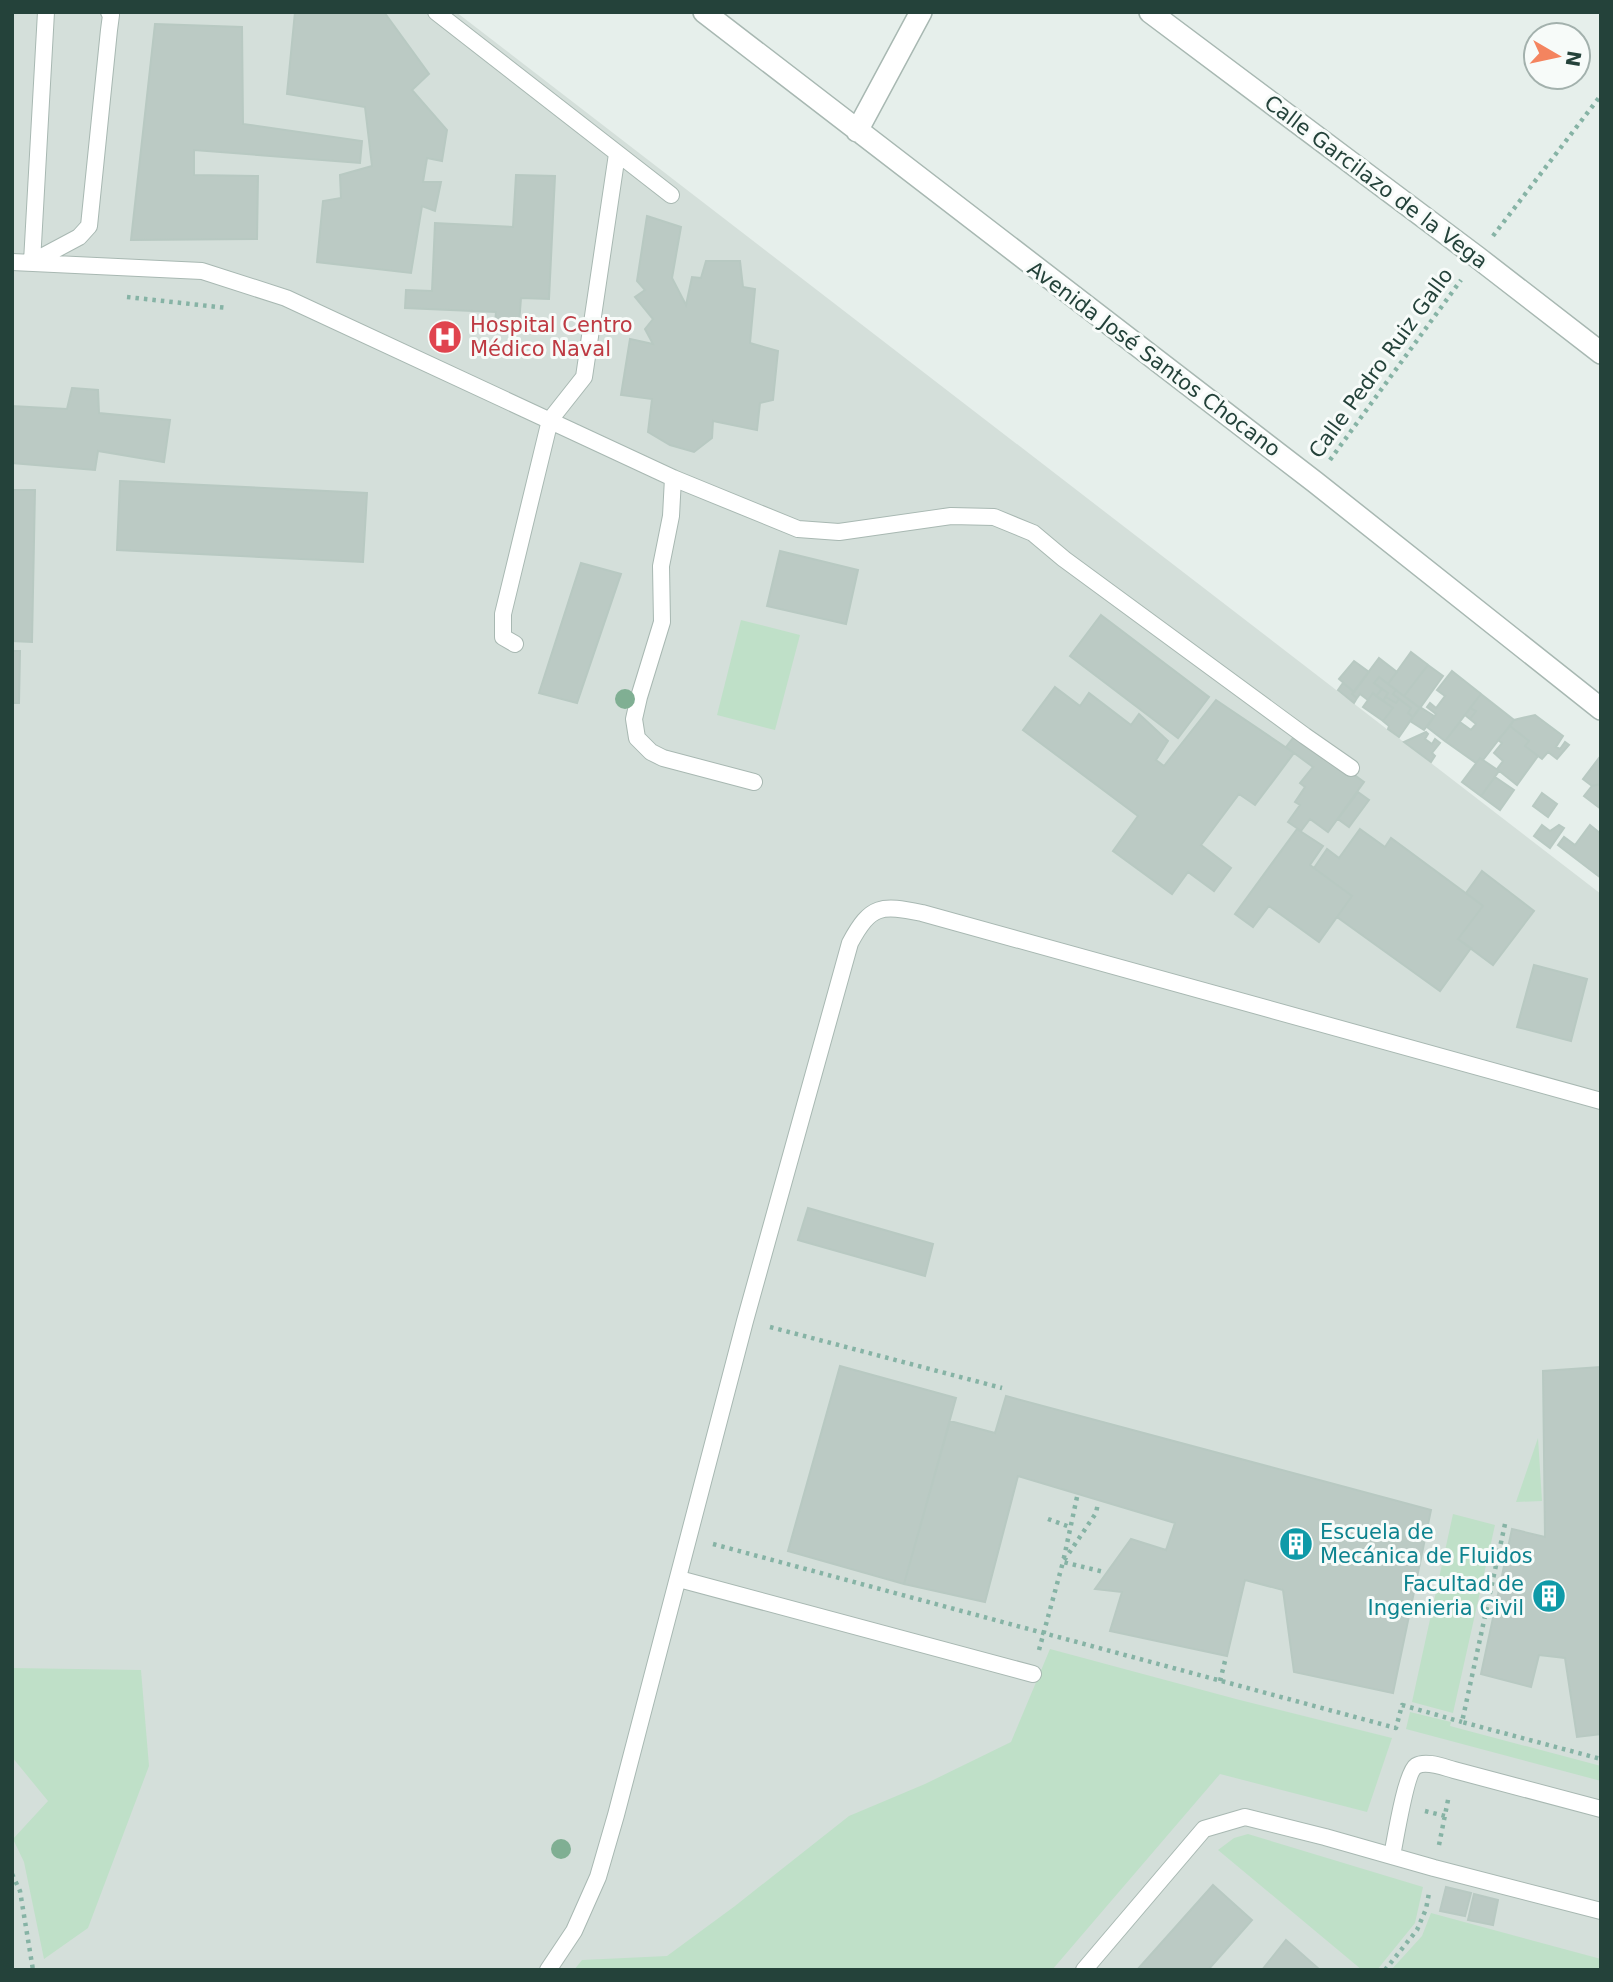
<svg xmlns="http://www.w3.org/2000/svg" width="1613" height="1982" viewBox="0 0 1613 1982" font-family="'DejaVu Sans',sans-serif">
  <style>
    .built { fill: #d4dfda }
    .green { fill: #bfe0c8 }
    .building { fill: #bbcac4; stroke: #b8c9c2; stroke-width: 2 }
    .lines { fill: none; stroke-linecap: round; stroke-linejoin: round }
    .lane-casing { stroke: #a8b8b2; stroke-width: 18 }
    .street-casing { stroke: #a8b8b2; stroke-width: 24 }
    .path { stroke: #86b3a5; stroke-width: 4.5; stroke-dasharray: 3.5 5; stroke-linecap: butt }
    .lane { stroke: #fff; stroke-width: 16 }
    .street { stroke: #fff; stroke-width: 21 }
    .tree { fill: #80af93 }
    .labels { text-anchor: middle; stroke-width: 6; stroke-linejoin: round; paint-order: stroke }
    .street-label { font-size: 21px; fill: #24423a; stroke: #f7fbf9 }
    .health-label { font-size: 21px; fill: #be3a42; stroke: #f7fbf9; text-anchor: start }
    .culture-label { font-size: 21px; fill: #0d838f; stroke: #f7fbf9; text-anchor: start }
  </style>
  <rect width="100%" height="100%" fill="#e6efeb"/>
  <path class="built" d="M12 12H456L1601 894V1970H12Z"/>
  <path class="green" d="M741 620 800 635 775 730 717 715Z
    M1538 1438 1542 1501 1516 1502Z
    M1453 1514 1495 1525 1453 1713 1412 1702Z
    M1050 1649 1236 1699 1392 1738 1367 1812 1220 1774 1052 1970H574L582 1960 667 1956 735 1906 849 1816 925 1784 1011 1742Z
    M12 1668 141 1670 149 1766 88 1928 44 1959 24 1862 13 1839 48 1801 12 1757Z
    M1410 1712 1451 1722 1450 1726 1601 1766V1781L1406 1729Z
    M1248 1834 1423 1887 1415 1923 1377 1970H1362L1218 1850 1234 1838Z
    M1431 1913 1601 1959V1970H1391L1422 1936Z"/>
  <path class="building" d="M295 12H384L429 74 412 90 447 130 442 161 427 158 423 182H441L435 211 422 206 411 273 317 262 323 201 341 198 340 175 372 166 365 107 287 94Z
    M155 24 242 27 243 124 362 141 360 163 194 150V175L258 176 257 239 131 240Z
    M516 175 555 176 549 299 521 298 519 324 495 323 496 312 405 308 406 290 432 291 435 223 513 227Z
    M647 216 681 227 672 278 686 305 692 277 701 278 706 261H740L743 287 755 289 750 343 778 351 773 400 760 403 757 430 713 421 712 438 694 452 670 445 648 432 652 399 621 395 630 339 653 344 645 329 653 319 635 297 645 290 637 281Z
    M72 388 98 390 99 413 170 420 164 462 98 451 95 470 12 463V406L67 409Z
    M120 481 367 493 363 562 117 550Z
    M12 490H35L32 642 12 641Z
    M780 551 858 570 846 624 767 606Z
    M581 563 621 574 577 703 539 693Z
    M1101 615 1209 697 1178 738 1070 656Z
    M12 651H20L19 703H12Z
    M1411 652 1428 665 1404 696 1388 684Z
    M1379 658 1397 672 1388 684 1379 677 1374 683 1382 689 1376 696 1373 693 1368 700 1360 694 1357 698 1352 694Z
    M1354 661 1369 672 1354 692 1339 679Z
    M1428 665 1443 676 1420 708 1404 696Z
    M1452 671 1481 694 1445 741 1427 727 1436 714 1427 707 1430 703 1436 708 1445 696 1437 690Z
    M1379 677 1396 690 1393 694 1399 699 1396 703 1386 697 1388 693 1374 683Z
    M1343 683 1354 692 1352 694 1357 698 1354 703 1338 690Z
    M1055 687 1080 706 1089 693 1131 725 1139 714 1168 741 1156 760 1164 766 1216 700 1294 753 1255 805 1239 794 1201 845 1231 868 1214 891 1188 872 1172 894 1113 851 1138 816 1023 730Z
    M1382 689 1388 693 1383 701 1376 696Z
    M1396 690 1420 708 1413 717 1408 713 1411 708 1393 694Z
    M1373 693 1393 708 1383 721 1363 707Z
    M1481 694 1514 720 1483 760 1480 758 1476 763 1445 741 1460 722 1471 730 1476 724 1470 719 1476 711 1470 708Z
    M1386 697 1396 703 1399 699 1411 708 1408 713 1413 717 1399 737 1388 729 1389 726 1383 721 1393 708 1383 701Z
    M1420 707 1434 716 1424 730 1410 721Z
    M1470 708 1476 711 1470 719 1465 715Z
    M1535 715 1563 736 1556 747 1560 749 1565 742 1569 745 1557 759 1548 752 1542 759 1538 756 1525 746 1529 741 1510 726 1514 720Z
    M1510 726 1529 741 1525 746 1538 756 1517 785 1497 769 1503 761 1494 753 1502 743 1498 740Z
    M1426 732 1428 734 1425 739 1432 744 1435 739 1440 743 1432 753 1435 756 1431 762 1404 742Z
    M1297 733 1364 782 1328 832 1310 819 1301 831 1288 822 1300 805 1295 802 1305 787 1300 783 1313 767 1286 747Z
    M1480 758 1499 771 1481 796 1462 782Z
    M1599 758 1601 760V784L1592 786 1583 779Z
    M1495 777 1514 790 1500 810 1481 796Z
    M1601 784V809L1584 796 1592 786Z
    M1358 792 1369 800 1349 827 1338 819Z
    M1542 793 1557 804 1548 817 1533 806Z
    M1542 825 1550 831 1559 825 1564 828 1550 848 1534 836Z
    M1590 825 1601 834V878L1558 845 1564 837 1575 845Z
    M1297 829 1323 846 1310 865 1352 896 1319 942 1269 906 1253 927 1235 914Z
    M1360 829 1385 847 1391 838 1483 906 1458 939 1471 948 1440 991 1337 917 1352 896 1314 868 1327 849 1339 858Z
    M1482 871 1534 911 1493 965 1458 939 1483 906 1466 893Z
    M1534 965 1587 979 1571 1041 1517 1027Z
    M808 1208 933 1244 925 1276 798 1240Z
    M840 1366 956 1398 904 1584 788 1551Z
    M1600 1367 1601 1734 1577 1737 1565 1658 1539 1655 1531 1687 1481 1674 1512 1529 1545 1537 1543 1371Z
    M1006 1396 1431 1510 1393 1693 1294 1672 1283 1590 1245 1580 1227 1656 1110 1631 1122 1592 1095 1589 1131 1539 1166 1550 1175 1523 1018 1476 985 1602 904 1584 950 1421 995 1433Z
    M1213 1885 1252 1920 1208 1970H1137Z
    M1446 1887 1471 1893 1465 1916 1440 1911Z
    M1474 1894 1498 1900 1493 1925 1468 1920Z
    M1286 1940 1320 1970H1262Z"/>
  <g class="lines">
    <g class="lane-casing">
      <path id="lane" d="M436 12 671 195
        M34 261 79 237 89 226 109 30 111 15 109 12
        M12 262 202 271 286 298 673 478 798 529 839 532 951 516 994 517 1033 533 1064 559 1305 736 1351 768
        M32 262 46 12
        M673 478 671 516 661 566 662 622 639 697 634 719 637 738 651 752 663 758 754 782
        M515 644 503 637V614L550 420 584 377 617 154
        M679 1579 1033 1674
        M1392 1856C1395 1841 1406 1772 1416 1766 1426 1760 1443 1767 1454 1770L1601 1809
        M548 1970 574 1931 598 1877 616 1815 745 1321 850 943C871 904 881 905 922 913L1601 1101
        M1084 1970 1204 1829 1245 1817 1325 1837 1434 1868 1601 1911"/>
    </g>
    <g class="street-casing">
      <path id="street" d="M704 12 1315 482 1601 709
        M1150 12 1477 257 1601 353
        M857 131 921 12"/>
    </g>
    <path class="path" d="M1493 236 1601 95
      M127 297 227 308
      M1330 460 1461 280
      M770 1327 1002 1388
      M1077 1497 1063 1562 1104 1572
      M1048 1519 1070 1527
      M1505 1524 1462 1722 1601 1759
      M713 1544 1396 1728 1402 1705 1462 1722
      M1039 1650 1063 1562 1096 1513 1098 1503
      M1220 1681 1225 1661
      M1425 1811 1445 1816
      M1439 1845 1449 1795
      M12 1874 20 1891 33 1970
      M1385 1970 1417 1930 1426 1909 1429 1893"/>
    <use href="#lane" class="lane"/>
    <use href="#street" class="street"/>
  </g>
  <g class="tree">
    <circle cx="625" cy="699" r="10"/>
    <circle cx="561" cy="1849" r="10"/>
  </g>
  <defs>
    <g id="hospital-disc" transform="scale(1.75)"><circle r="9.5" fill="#e0444e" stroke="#f7fbf9"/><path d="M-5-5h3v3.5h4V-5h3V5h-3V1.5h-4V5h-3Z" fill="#fff"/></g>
    <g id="building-disc" transform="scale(1.75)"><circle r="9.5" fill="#0f9aa8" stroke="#f7fbf9"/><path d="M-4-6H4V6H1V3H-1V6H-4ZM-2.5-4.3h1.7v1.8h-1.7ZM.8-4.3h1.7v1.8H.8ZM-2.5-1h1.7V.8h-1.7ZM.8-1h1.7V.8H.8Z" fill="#fff"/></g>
  </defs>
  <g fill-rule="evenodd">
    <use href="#hospital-disc" x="445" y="337"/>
    <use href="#building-disc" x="1296" y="1544"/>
    <use href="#building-disc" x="1549" y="1596"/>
  </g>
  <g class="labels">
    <g class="street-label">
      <text transform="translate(1376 182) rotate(37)" y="7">Calle Garcilazo de la Vega</text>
      <text transform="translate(1154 359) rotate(37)" y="7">Avenida José Santos Chocano</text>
      <text transform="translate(1381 363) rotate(-54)" y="7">Calle Pedro Ruiz Gallo</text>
    </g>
    <g class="health-label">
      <text x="470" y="332">Hospital Centro<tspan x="470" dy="24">Médico Naval</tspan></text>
    </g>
    <g class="culture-label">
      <text x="1320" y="1539">Escuela de<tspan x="1320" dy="24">Mecánica de Fluidos</tspan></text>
      <text x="1524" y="1591" text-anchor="end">Facultad de<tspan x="1524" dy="24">Ingenieria Civil</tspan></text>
    </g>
  </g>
  <rect width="1613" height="1982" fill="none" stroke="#24423a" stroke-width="28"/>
  <g transform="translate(1557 56) rotate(99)"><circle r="33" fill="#f7fbf9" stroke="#a3b1ad" stroke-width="2"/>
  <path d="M0-5L12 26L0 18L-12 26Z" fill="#f4845f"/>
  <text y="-10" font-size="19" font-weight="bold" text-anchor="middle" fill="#24423a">N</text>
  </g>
</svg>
